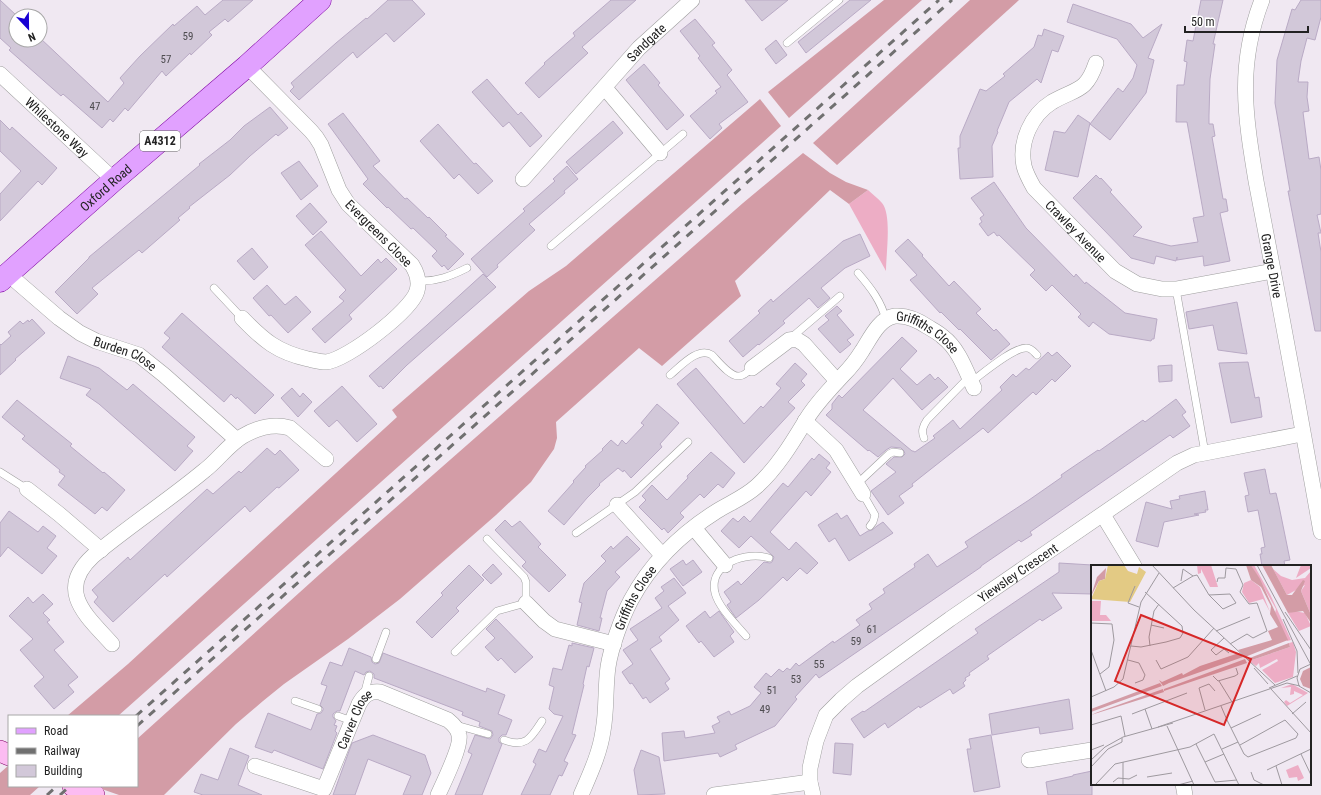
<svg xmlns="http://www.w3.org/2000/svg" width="1321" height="795" viewBox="0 0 1321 795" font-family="'Roboto Condensed',sans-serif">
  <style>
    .grass { fill: #edadc5 }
    .forest { fill: #d39ca6 }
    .building { fill: #d2c8d9; stroke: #b9aac5 }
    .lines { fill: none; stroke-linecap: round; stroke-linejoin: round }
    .lane-casing { stroke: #9f9f9f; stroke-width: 8 }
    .street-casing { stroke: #9f9f9f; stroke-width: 16 }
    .secondary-casing { stroke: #810065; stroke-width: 22 }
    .primary-casing { stroke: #7d00a0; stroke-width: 23 }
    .lane { stroke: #fff; stroke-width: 7 }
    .street { stroke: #fff; stroke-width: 15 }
    .secondary { stroke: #fcbcf2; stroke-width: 21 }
    .primary { stroke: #e1a1ff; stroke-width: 22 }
    .rail { stroke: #707070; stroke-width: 3; stroke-dasharray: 8 8; stroke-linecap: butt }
    .labels { text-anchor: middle; stroke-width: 4; stroke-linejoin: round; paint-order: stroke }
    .number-label { font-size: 11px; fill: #4e4c50 }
    .shield { fill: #fff; stroke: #646464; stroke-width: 1 }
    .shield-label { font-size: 12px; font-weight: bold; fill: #222 }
    .street-label { font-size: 13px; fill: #222; stroke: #fff }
    .inset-road { fill: none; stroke: #9e999f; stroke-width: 1 }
    .view { fill: #d62828; fill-opacity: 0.15; stroke: #d62828; stroke-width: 2 }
    .inset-edge { fill: none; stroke: #222; stroke-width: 2 }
  </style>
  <rect width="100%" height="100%" fill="#f0e8f2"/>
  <path class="grass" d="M868 190C872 194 878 198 882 203 892 215 886 254 886 271L849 204Z"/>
  <path class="forest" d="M884 0H922L789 118 768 92Z
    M970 0H1019L837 165 813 143Z
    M760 99 781 126 118 716H67L128 664 397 417 392 410 529 291 566 266Z
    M803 153 830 173 846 182 868 190 849 204 830 190 735 281 741 296 662 366 639 348 556 422 557 438 554 449 531 482 496 515 400 599 348 639 284 684 263 701 236 724 164 795H119L93 786H137V739L320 574 743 203Z
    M9 765V786H40L30 795H0V773Z"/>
  <path class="building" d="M0 0 17 16 16 40H40V38L108 102 124 83 120 78 140 56 173 24 174 26 197 6 205 15 223 0H253L228 22 225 19 209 32 212 35 191 55 190 53 166 76 162 71 128 111 125 108 113 122 110 119 102 128 63 94 61 96 9 50 11 48 0 38Z
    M388 0H412L425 14 394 42 386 33 357 58 353 52 299 100 290 91 294 87 291 83 336 43 366 18 367 19Z
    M611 0H636L582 47 588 53 539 98 525 83 545 64 544 63 575 36 573 33Z
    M745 0H788L762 21Z
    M850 0H871L806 53 798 42Z
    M1201 0H1223L1213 44H1215L1210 79 1209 115V124H1213L1215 136 1212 137 1223 199H1226L1228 211 1220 213 1230 261 1204 266 1203 256 1177 260V257L1176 261 1156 256 1154 264 1131 258 1073 198 1096 175 1100 179 1101 178 1112 190 1110 192 1142 227 1133 236 1171 246 1198 242 1193 218 1204 216 1187 122H1176L1177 85H1184L1187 62 1184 61 1187 40 1193 41Z
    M1301 0H1321V17L1315 40 1307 38 1301 61 1298 82H1308L1307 97 1309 111 1303 112 1309 159 1319 157 1321 170V214L1317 215 1321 233H1318L1321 252V331H1315L1288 191H1290L1275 103 1277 60 1292 9 1295 10Z
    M1073 4 1131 24 1143 38 1162 24 1148 58 1154 60 1146 93 1110 140 1090 124 1118 88 1123 92 1133 78 1137 65 1117 39 1067 22Z
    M695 19 715 43 712 45 732 70 727 75 748 102 719 124 722 128 710 139 690 116 717 93 715 91 721 87 698 58 700 56 680 31Z
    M1044 29 1064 36 1058 52 1052 50 1041 83 1037 79 1009 102 997 131 998 132 992 146 993 177 960 179 958 148H960V136L980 89 986 91 1005 76 1003 74 1034 47 1038 35 1042 36Z
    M776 40 787 55 776 64 765 49Z
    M644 64 660 83 658 85 684 115 667 130 626 80Z
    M487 79 518 115 521 112 542 136 530 147 509 122 503 127 472 92Z
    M270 107 288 128 278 136 276 134 250 156 230 175 189 207 190 208 178 218 180 220 142 253 139 250 92 288 98 294 77 314 55 292 89 258V257L200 165 199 164 230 140 244 126Z
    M343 113 380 161 373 166 405 199 407 198 428 218 429 217 447 235 445 236 464 254 448 270 444 265 442 267 432 256 437 251 413 228 411 229 388 207 387 208 363 184 368 179 328 124Z
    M1078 115 1090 123 1078 177 1045 170 1054 131 1065 133Z
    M0 120 10 130 12 127 57 168 42 185 38 181 0 221V194L21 171 0 151Z
    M613 121 623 133 576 174 566 162Z
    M438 124 474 164 476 163 493 181 478 194 459 174 454 179 420 141Z
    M299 161 318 186 301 200 281 173Z
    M567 166 578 179 564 191 565 193 529 224 535 230 497 265 498 267 487 277 471 259 525 211 523 209 555 181 553 179Z
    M994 182 1026 228 1074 277 1076 274 1085 284 1086 282 1125 313 1157 319 1154 339H1152L1151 341 1109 334 1093 322 1089 327 1078 317 1081 314 1052 285 1046 291 1030 275 1035 270 999 235 997 236 994 232 988 236 979 224 982 222 980 218 984 215 971 198Z
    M310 203 327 222 313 235 296 216Z
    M321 231 361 276 378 259 381 263 386 258 397 269 349 315 352 319 325 343 312 329 344 301 339 297 346 290 305 245Z
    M860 234 870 256 845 268 821 288 830 298 818 308 809 298 783 321 785 323 759 345 758 344 743 357 729 341 760 313 758 311 771 299 773 302 843 241Z
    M908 239 923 255 922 256 949 286 954 281 981 309 976 313 994 331 996 329 1010 344 991 360 960 329 959 330 941 312 940 313 910 280 917 275 895 251Z
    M252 248 268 267 254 280 237 261Z
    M483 274 496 287 407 365 383 389 381 386 379 387 369 376 427 325Z
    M267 285 285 305 296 296 311 312 288 333 271 315 269 316 253 298Z
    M1237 302 1247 354 1218 350 1213 325 1189 329 1186 312Z
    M837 306 842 311 837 315 854 335 847 340 851 344 840 353 818 329 829 320 825 316Z
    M182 313 274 395 255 414 237 397 236 399 231 394 224 402 162 347 170 338 164 333Z
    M32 319 45 333 15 359 16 360 0 375V344L1 345 11 336 8 332 20 321 23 324 28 320 29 322Z
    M902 337 917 351 900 369 917 385 930 374 935 380 938 377 948 387 922 410 893 378 863 410 912 451H913L915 452 935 438 933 436 953 420 960 429 1002 390 1000 387 1013 374 1016 377 1026 368 1029 370 1048 352 1052 356 1057 352 1071 366 1055 382 1052 379 1036 395 1033 392 988 433 983 428 912 484 913 486 899 496 904 503 888 515 871 491 896 472 886 464 894 457H902L905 454 904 451 901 448 891 447 886 450 878 457 869 450 868 451 826 415 832 409V404L839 395 842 398Z
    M68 356 99 368 127 390 133 384 195 437 187 446 193 451 175 471 99 404 86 395 91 389 60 378Z
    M1248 362 1255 398 1259 397 1262 417 1231 423 1219 363Z
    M795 363 807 374 801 381 805 385 788 402 795 408 744 463 677 384 696 368 744 424 761 406 763 408 781 388 776 384Z
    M1172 365V381L1159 382 1158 366Z
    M342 386 377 424 357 442 337 420 329 427 314 411Z
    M292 388 300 397 303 393 312 402 298 417 281 398Z
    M1176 399 1186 412 1182 415 1190 426 1173 438 1170 435 1030 532 1032 535 1021 542 1019 540 981 566V567L819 678 816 674 795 697 797 699 775 726 735 745 737 749 720 757 718 753 664 761 662 733 684 731 685 738 715 733 712 726 720 722 717 717 729 711 731 715 750 706 761 693 754 687 766 673 771 677 779 669 783 672 787 668 790 670 796 663 799 666 833 641 834 643 860 625 856 620 872 609 869 604 885 593 883 589 915 567 914 564 928 554 937 567 968 547 965 542 1029 500 1062 477 1061 475 1098 450 1099 451 1143 420 1145 422Z
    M17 400 72 444 70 446 87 460 103 473 104 472 125 490 107 511 102 507 95 514 58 485 65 476 59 472 60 470 22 439 25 436 2 417Z
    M657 404 679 423 660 444 662 447 631 478 624 470 623 472 618 468 599 484 600 485 587 498 564 525 548 511 574 482 573 481 586 467 585 466 603 450 602 449 611 440 618 446 622 440 626 444 644 425 641 423Z
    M267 448 275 455 280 450 299 470 279 488 277 487 250 512 245 506 167 577 165 574 113 622 94 602 98 597 92 590 128 557 130 560 207 489 213 494 239 471 241 473Z
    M711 452 735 473 723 488 718 484 704 498 700 494 680 513 684 517 668 533 664 528 662 530 639 507 646 500 642 496 652 485 667 500 688 478 687 476Z
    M819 454 830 463 826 468 831 472 811 496 806 491 770 532 789 550 796 542 818 563 807 574 800 568 787 581 783 577 759 600 736 618 727 605 731 602 724 592 738 581 741 585 764 562 770 563 772 562 774 557 751 536 739 548 721 531 733 518 738 522 744 516 750 522 783 483 788 487 812 458 814 460Z
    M1265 469 1270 494 1276 493 1279 506 1290 560 1284 561 1285 566H1262L1260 554H1262L1261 548 1265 547 1258 510 1248 512 1245 496 1249 495 1244 473Z
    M1205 491 1208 510H1205L1206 512 1194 514 1199 515 1164 522 1158 547 1136 541 1146 502 1172 509 1170 501 1180 499 1179 496Z
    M9 511 38 532 43 526 56 536 47 548 57 556 42 574 8 547 0 557V523Z
    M837 513 841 519 847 515 860 536 868 531 872 530 877 526 883 522 893 533 849 561 835 538 829 542 818 525Z
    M505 520 512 527 520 521 541 544 538 547 566 575 549 592 522 566 526 562 495 530Z
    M627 536 640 549 615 572 620 577 607 591 600 618H602L599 631 577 625 582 603 579 602 584 583 606 561 601 556 611 546 613 549Z
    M683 560 686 565 693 560 702 572 683 586 670 569Z
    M1059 563 1092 565V594L1052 593 1062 608 1042 621 1040 619 987 656 989 659 969 673 970 675 965 678 966 680 963 683 965 686 953 694 950 689 920 708 919 706 888 728 885 723 864 738 851 719 863 711 864 712 978 633 975 629 1059 572Z
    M493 564 502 574 491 584 482 575Z
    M469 565 484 580 456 608 459 611 432 638 416 622 443 595 441 593Z
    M674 578 686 593 668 606 679 620 659 637 662 641 650 649 670 679 665 683 669 689 650 703 646 697 643 699 632 683 630 684 622 672 633 664 623 650 638 640 630 629 662 608 655 598 664 591 661 587Z
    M43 594 53 604 43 613 50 620 47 622 64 642 54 650 78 677 68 685 74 692 54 709 34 686 44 677 20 650 33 639 9 616 28 597 33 603Z
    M705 611 710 618 719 611 734 632 730 636 734 642 714 657 701 641 699 643 686 626Z
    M496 619 533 657 515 673 501 658 498 661 485 647 495 638 486 629Z
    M572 643 594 648 589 667 587 666 583 684 584 685 572 734 576 735 564 761 568 763 562 776 559 775 550 795H521L536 764 533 762 539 749 546 752 563 716 554 714 549 709 554 687 549 685 553 668 562 670 569 645 572 646Z
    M349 648 371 657 372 662 375 664 379 663 383 653 486 692 487 688 505 695 498 714 512 720 506 735H502L499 738V742L502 744 482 795H455L472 754 468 752 475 735 490 739 493 735 492 731 479 726 480 722 462 715 463 712 374 678V674L370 671 366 672 364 675 355 671 340 711H337L333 714V717L336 721 334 725 337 726 335 731 337 733 323 769 274 750 272 753 255 747 268 713 311 730 317 714 321 713 323 710V708L320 705 327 686 321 684 330 662 342 666Z
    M1069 699 1073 729 1040 734 1039 727 992 735 989 714Z
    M373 735 425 755 431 773 422 795H403L411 776 368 759 355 795H333L352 743Z
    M991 735 1000 787 974 792 967 749H971L969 739Z
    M835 743 853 744 851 775 833 773Z
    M230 748 249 756 238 785 262 795H203L194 792 201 774 218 780Z
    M641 750 659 757 665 794 638 795 634 770Z
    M1092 771V795H1048L1046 782 1073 776V775Z"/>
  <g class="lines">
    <g class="lane-casing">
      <path id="lane" d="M787 43 839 0
        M551 246 683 134
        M858 273C871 288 881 301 886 320
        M418 281C436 282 451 276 467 268
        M214 288 242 318
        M1176 289 1205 453
        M792 337 840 296
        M670 375C680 367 698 346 712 355 718 361 730 377 739 376 744 376 749 371 752 368
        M971 382C982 374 1015 346 1027 348 1031 348 1034 352 1037 355
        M924 438C921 431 923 426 927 420L969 377
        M0 472 27 489
        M857 484 889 454 893 452 900 453
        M863 494 875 515 873 522 870 526
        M576 533 635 492 688 442
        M746 636C736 624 719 608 715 593 708 563 747 551 769 558
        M455 652 497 611 526 603V582L524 577 487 539
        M376 659 386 632
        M364 695 369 676
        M295 701 318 709
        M338 716 352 721
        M456 725 488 734
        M504 740C526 748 531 738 542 721"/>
    </g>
    <g class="street-casing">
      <g id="street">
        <path id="s1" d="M1262 0C1237 65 1245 115 1256 181 1263 218 1270 255 1277 291 1292 371 1307 452 1321 532"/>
        <path id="s2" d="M1096 63C1086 93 1076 88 1052 102 1031 115 1019 142 1024 166 1026 174 1030 181 1034 188L1115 271 1137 284 1162 289H1176L1273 271"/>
        <path id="s3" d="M0 74 114 180"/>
        <path d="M605 88 660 153"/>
        <path id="s4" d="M523 179 639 48 692 0"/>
        <path id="s5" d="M8 274 59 318 80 333 96 341 139 355 164 375 237 440"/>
        <path d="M242 318C263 340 277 352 308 359 313 360 320 362 326 362 347 360 411 311 417 291 420 281 417 273 412 265L348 204 339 190 321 145 316 137 311 131 247 66"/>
        <path d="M752 368 789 340 796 339 804 344 837 381"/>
        <path d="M805 421 836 450 863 494"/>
        <path d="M27 489 59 514 101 550"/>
        <path d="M617 505 662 555"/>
        <path d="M1103 515 1134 566"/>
        <path d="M694 528 725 565"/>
        <path d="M526 603 544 621 555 629 614 644"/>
        <path d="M112 644C87 616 55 591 93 556 129 526 169 500 205 470 218 460 229 444 243 436 257 428 274 423 290 428L326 459"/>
        <path d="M1029 760 1092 750"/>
        <path id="s6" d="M255 766 324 789 359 704C364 695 369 691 380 692L448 720C453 724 458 729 459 735 462 745 443 784 438 795"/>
        <path d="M1183 784 1185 795"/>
        <path id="s7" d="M581 795C590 774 600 753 603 731 607 710 605 688 608 667 611 647 622 617 631 600 651 563 682 533 717 511 730 503 745 497 757 486 777 468 792 443 806 420 816 403 831 388 844 374 851 367 857 359 862 351 870 339 879 318 895 316 908 315 918 320 928 327 933 330 939 333 943 337 959 349 966 371 974 388"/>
        <path d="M714 795 810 782"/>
        <path id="s8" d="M813 795 810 782V768L816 741 826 715 841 700 857 686 950 619 1177 463 1194 455 1205 453 1302 434"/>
      </g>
    </g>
    <g class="secondary-casing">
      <path id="secondary" d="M0 751 9 755
        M73 786 94 795"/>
    </g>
    <g class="primary-casing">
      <g id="primary">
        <path id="s9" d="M0 281 114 180 247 66 320 0"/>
      </g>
    </g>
    <use href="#lane" class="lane"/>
    <use href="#street" class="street"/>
    <use href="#secondary" class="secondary"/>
    <use href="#primary" class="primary"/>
    <path class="rail" d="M136 716 939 0
      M137 726 952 0
      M47 795 57 786
      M60 795 70 786"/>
  </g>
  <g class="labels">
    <g class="number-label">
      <text x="188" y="40">59</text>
      <text x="166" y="63">57</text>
      <text x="95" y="110">47</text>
      <text x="872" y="633">61</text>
      <text x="856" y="645">59</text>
      <text x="819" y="668">55</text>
      <text x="796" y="683">53</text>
      <text x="772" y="694">51</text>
      <text x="765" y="713">49</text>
    </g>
    <rect class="shield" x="140" y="131" width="40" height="20" rx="3"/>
    <g class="shield-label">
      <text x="160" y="145">A4312</text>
    </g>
    <g class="street-label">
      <text dy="5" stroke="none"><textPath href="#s4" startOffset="184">Sandgate</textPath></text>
      <text dy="5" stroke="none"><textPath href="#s3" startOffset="78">Whilestone Way</textPath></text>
      <text dy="5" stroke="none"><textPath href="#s9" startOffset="141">Oxford Road</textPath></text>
      <text dy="5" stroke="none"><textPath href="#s2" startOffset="220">Crawley Avenue</textPath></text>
      <text transform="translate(379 233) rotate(45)" y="5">Evergreens Close</text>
      <text dy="5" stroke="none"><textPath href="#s1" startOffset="270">Grange Drive</textPath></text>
      <text dy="5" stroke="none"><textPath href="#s7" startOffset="634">Griffiths Close</textPath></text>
      <text dy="5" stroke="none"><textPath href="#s5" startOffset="143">Burden Close</textPath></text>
      <text dy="5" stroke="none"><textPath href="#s8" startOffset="322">Yiewsley Crescent</textPath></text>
      <text dy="5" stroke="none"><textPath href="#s7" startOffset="207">Griffiths Close</textPath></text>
      <text dy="5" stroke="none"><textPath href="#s6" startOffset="149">Carver Close</textPath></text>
    </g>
  </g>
  <g transform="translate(1091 565)">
    <rect width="220" height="220" fill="#f0e8f2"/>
    <path d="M106 0H120L127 22H119L110 4V8L107 9ZM160 0H163L179 29 200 75 196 76 184 48 185 44ZM210 0H220V3L205 13ZM182 4 190 11 201 15 214 13 220 6V50L210 26 214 20 196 30ZM160 15 169 22 179 47 172 34 158 38 151 27 153 18ZM0 36H10L9 50H15L20 56H0ZM203 46 214 48 220 61 208 66 197 48ZM202 77 205 87 202 112 184 118 171 105 187 96 186 94 169 103 168 98 165 101 158 96 199 82 198 78ZM201 119 217 128 196 141 193 137 195 135 199 138 212 130 203 126V129L199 130 200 122 190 123ZM207 200 213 213 207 216 206 212 198 213 195 205Z" fill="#edadc5"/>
    <path d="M155 0H160L169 14 197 75 154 92 147 85 181 75 177 66 187 62 179 49 180 41 170 22 160 15ZM171 0H180L196 30H201L212 15 214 16 210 26 220 50V58L212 46 197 48ZM15 3 14 14 8 16 0 31 6 12ZM198 78 199 82 158 96 156 94ZM148 88 152 92 78 118 72 121 68 115 71 117 91 108 92 110 109 101ZM154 94 156 98 73 126V124ZM220 102V124L212 121 209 114 212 106ZM69 118 71 121 0 147V144ZM72 124 73 127 0 150 7 147Z" fill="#d39ca6"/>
    <path d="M17 0H33L37 6 46 9 48 2 55 7 39 37 0 34 8 16 14 14Z" fill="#e3ca84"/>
    <path class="inset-road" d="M61 0 103 45 184 120M166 0 220 100M102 11 106 10 118 30 139 29 145 38 132 44 118 30M90 16 92 4 102 11M126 17 127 13H134L135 3 145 4 152 20 149 27 158 39 166 38 176 66 162 73 156 69 139 79M44 21 37 38 48 42M82 23 102 11M194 47 220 85M192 54 206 86 207 108M0 58 21 59 23 75 18 102 9 109M60 60 73 63M125 66 159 52M133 73 120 85 125 90 133 84 138 88M40 81 50 82 75 77 89 73 92 68 91 61 54 27M59 81 58 72 63 46 68 39M0 85 15 126M37 95 48 98 54 110 52 115 44 118M65 95 70 104 97 92 123 63M220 99 209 104 206 113 208 121 220 128M163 103 177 119M122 111 127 116 144 111 147 109 145 103M128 116 141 137M178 123 206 111M180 124 220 168M0 132 23 122 32 114 50 37 68 8M130 141 136 155 153 189 157 192 205 173 207 169 194 155 149 180M54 144 61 164M114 145 108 123 118 119 124 126M41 149 96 128M201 149 215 137M0 160 30 151 34 171M76 161 103 220M67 162 196 118 209 121M140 163 170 149M105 179 124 217 146 215M131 184 147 177M0 185 13 180M210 189 220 210M0 195 14 182 32 172 82 158M32 197V220M114 197 133 189M185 201 191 220M0 202 17 184 31 177V173M176 205 220 184M160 207 163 215 173 220M56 212 81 208M22 217 27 213 38 214 46 210M4 220 24 199 99 182 123 169 148 220M87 220 102 216"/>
    <path class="view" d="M50 50 160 94 133 160 24 116Z"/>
    <rect width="220" height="220" class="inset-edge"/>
  </g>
  <rect x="8" y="715" width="130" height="72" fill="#ffffff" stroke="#a7a7a7"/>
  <rect x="16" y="728" width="20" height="6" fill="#e1a1ff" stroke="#a7a7a7"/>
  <text x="44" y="735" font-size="12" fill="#222222">Road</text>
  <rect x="16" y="748" width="20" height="6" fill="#707070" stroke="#a7a7a7"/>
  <text x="44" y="755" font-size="12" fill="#222222">Railway</text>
  <rect x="16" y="765" width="20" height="12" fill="#d2c8d9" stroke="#a7a7a7"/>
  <text x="44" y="775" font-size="12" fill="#222222">Building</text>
  <g transform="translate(28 28) rotate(158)"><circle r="19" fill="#ffffff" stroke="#a7a7a7"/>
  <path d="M0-3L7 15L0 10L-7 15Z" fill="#1800d4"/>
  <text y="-6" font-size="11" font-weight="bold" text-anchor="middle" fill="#222222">N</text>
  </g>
  <path d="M1185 26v6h123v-6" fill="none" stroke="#222222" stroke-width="2"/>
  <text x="1191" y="26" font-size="12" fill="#222222" stroke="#ffffff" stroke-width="3" paint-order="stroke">50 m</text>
</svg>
